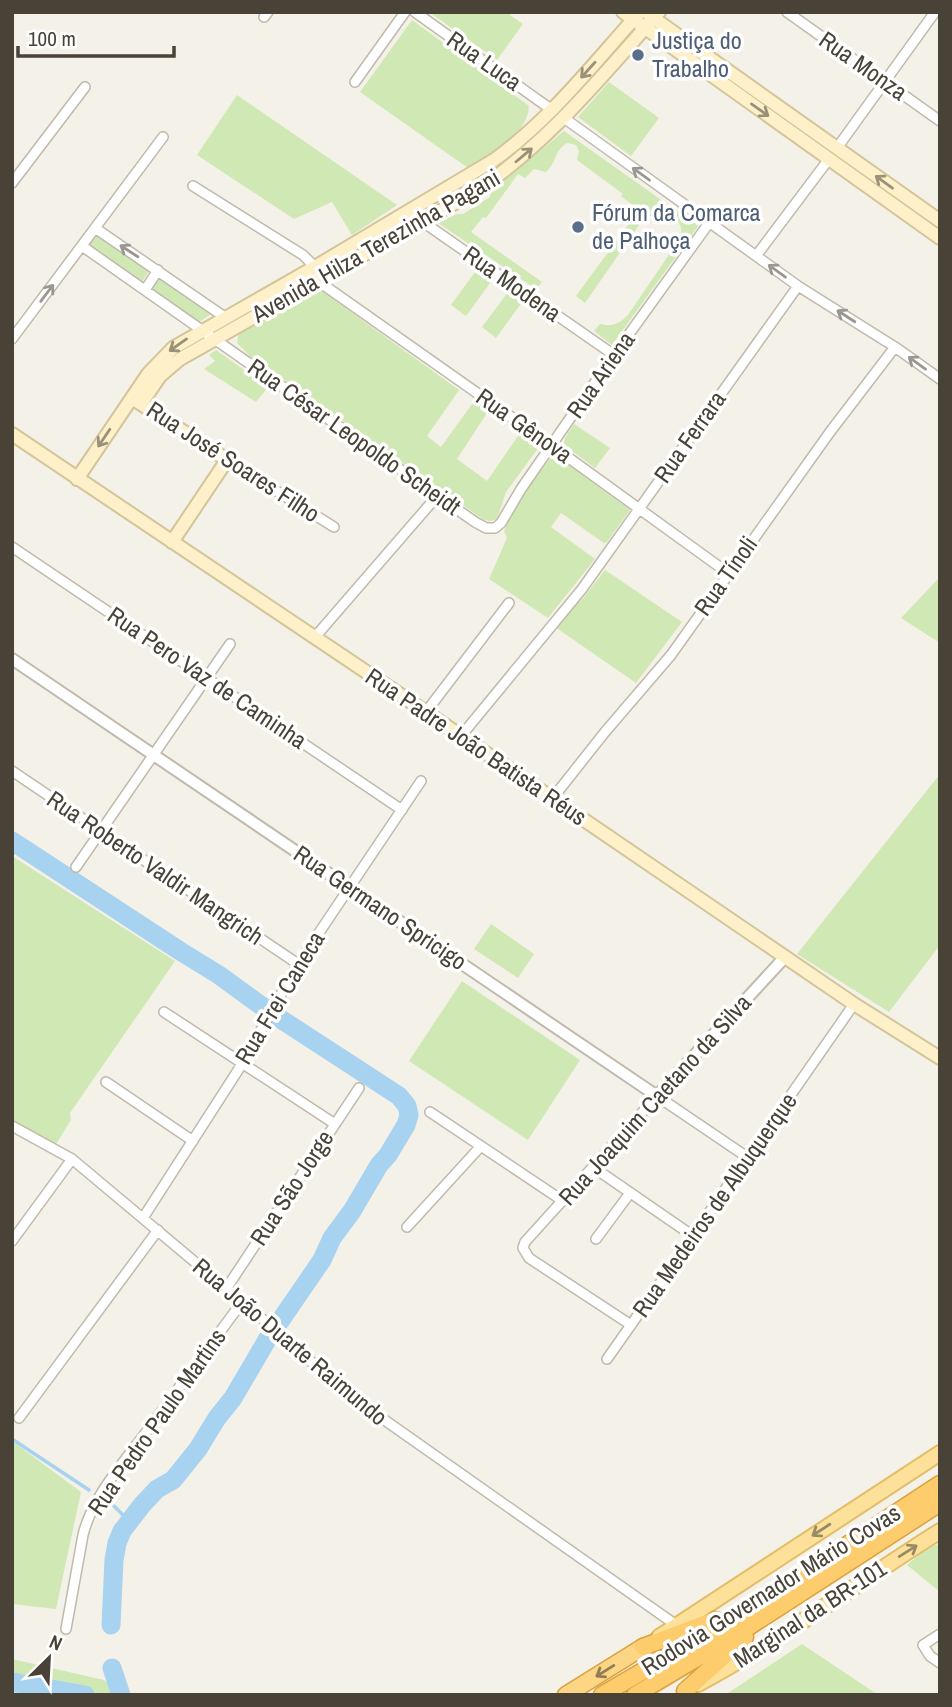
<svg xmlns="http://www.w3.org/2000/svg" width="952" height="1707" viewBox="0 0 952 1707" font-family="'Archivo Narrow',sans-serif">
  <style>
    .green { fill: #d0e8b3 }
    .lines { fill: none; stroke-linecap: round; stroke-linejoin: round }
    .stream { stroke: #a7d2f0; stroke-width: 3.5 }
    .river { stroke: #a7d2f0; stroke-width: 19 }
    .minor-casing { stroke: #c0b9ac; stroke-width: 12 }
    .tertiary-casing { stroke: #c0b9ac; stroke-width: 14 }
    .secondary-casing { stroke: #d3c599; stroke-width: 16 }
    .primary-casing { stroke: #e2be69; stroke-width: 18 }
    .trunk-casing { stroke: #dca13c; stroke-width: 19 }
    .motorway-casing { stroke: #dca13c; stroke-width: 19 }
    .minor { stroke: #fff; stroke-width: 9 }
    .tertiary { stroke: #fff; stroke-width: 10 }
    .secondary { stroke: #fef1ca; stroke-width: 12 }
    .primary { stroke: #fde19a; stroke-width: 14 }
    .trunk { stroke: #fcd684; stroke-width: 16 }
    .motorway { stroke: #fccc6d; stroke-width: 16 }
    .oneway { stroke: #9a9179 }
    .oneway2 { stroke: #9a9791 }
    .oneway3 { stroke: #998a64 }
    .oneway4 { stroke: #907d56 }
    .service-dot { fill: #5c6f8a; stroke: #fff; stroke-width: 2.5 }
    .labels { text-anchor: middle; stroke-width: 7; stroke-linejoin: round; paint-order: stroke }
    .service-label { font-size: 24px; fill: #4e5e75; stroke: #fff; text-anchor: start }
    .street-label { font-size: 24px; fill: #484237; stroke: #fff }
  </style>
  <rect width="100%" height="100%" fill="#f4f1e9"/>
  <path class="green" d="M429 12H512L510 15 523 24 497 60Z
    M412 20 529 106C528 134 491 154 471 170L360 92Z
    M609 82 659 118 631 156 578 117Z
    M237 95 397 205 352 235 332 202 294 219 197 155Z
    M564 131 698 226 612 345 594 331 600 324C612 327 619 324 628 315L681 237C684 219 669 210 654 218L646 215 585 303 576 296 639 210 621 196 623 194 577 160 579 151 576 145 567 143C555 149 556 164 546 172L534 169 525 178 518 174 486 218 483 217 471 232 542 282 536 289 438 223 457 214H463L490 197 491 192Z
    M96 233 150 270 141 283 88 246Z
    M478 268 493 279 466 316 451 305Z
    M160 277 213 313 199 322 151 290Z
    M319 289 459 390 427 436 441 447 475 400 489 410 457 459 487 481 520 433 539 447 506 492 497 519 490 521 484 520 250 356 237 343 239 332Z
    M509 291 523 301 496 338 482 327Z
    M216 350 268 387 256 402 204 369 215 361 209 355Z
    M574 424 610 448 595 468 564 445 565 438Z
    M554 454 630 510 607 542 604 543 561 513 551 527 595 559 548 618 489 579 507 538 504 531 517 502Z
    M605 570 682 622 636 683 555 627 584 597Z
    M940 577V643L901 618Z
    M940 774V945L889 1012 797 954Z
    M12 856 175 961 70 1113 71 1120 56 1144 12 1121Z
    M491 924 534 954 518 978 474 949Z
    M462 981 580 1060 528 1140 409 1061Z
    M12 1441 81 1492 56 1609 12 1604Z
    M940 1544V1592L907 1565 930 1546Z
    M802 1644 878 1695H725Z
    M12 1659 104 1680 113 1687 114 1695H12Z"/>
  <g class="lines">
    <path class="stream" d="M12 1439 89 1490
      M114 1506 130 1522"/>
    <path class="river" d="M12 841 180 951 219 975 263 1007
      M111 1625 114 1560 117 1543 122 1531 142 1505 157 1489 173 1480 198 1449 217 1418 233 1398 267 1340 322 1260 332 1238 352 1211 379 1165 388 1155 406 1125 409 1115 407 1106 399 1096 276 1016
      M112 1668 121 1695
      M12 1682 85 1695"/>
    <g class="minor-casing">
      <path id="minor" d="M415 12 552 110
        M787 12 940 121
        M264 17 268 12
        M355 82 405 12
        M564 118 798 286 895 347 940 379
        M837 148 935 12
        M12 183 85 87
        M193 186 303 255 315 267 325 286 551 445 728 573
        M414 208 423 222 614 355
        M95 228 226 318
        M82 246 475 522 486 528H495L501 523 521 489 614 355 709 223
        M756 256 829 159
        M145 290 158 270
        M12 339 163 137
        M227 460 334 527
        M12 547 402 810
        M315 637 438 495
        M426 712 509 603
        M461 736 582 589 798 286
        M12 771 298 964
        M552 799 605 732 671 655 830 432 895 347
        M76 867 230 644
        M164 1012 335 1124
        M106 1082 193 1141
        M430 1112 563 1201
        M12 1126 72 1159 251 1309 349 1395 676 1625
        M747 1157 657 1096 525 1242 523 1248 529 1258 631 1325 854 1004
        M593 1167 693 1236
        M143 1218 242 1064 298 964 421 781
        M407 1227 481 1146
        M596 1239 630 1193
        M12 1241 72 1159
        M226 1289 359 1088
        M607 1359 631 1325
        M19 1418 158 1230
        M66 1629 83 1535C92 1497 124 1462 147 1431 179 1388 210 1345 242 1302
        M940 1634 923 1645 930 1656 940 1663"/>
    </g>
    <g class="tertiary-casing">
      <path id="tertiary" d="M12 659 657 1096 785 957"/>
    </g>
    <g class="secondary-casing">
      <path id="secondary" d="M623 12 940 238
        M649 15 940 221
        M135 400 227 460 172 542
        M141 404 160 376 180 359 476 191C548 143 602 76 659 12
        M12 434 414 704 854 1004 940 1058
        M77 479 148 374 173 348 315 267 494 160C551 119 593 64 640 12"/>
    </g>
    <g class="primary-casing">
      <path id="primary" d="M659 1637 940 1453
        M698 1684C782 1639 859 1582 940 1531"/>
    </g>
    <g class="trunk-casing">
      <path id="trunk" d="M566 1695 643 1647"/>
    </g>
    <g class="motorway-casing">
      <path id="motorway" d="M643 1647 715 1620
        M685 1691 745 1637
        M602 1695 754 1606 940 1484
        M635 1695 739 1633 940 1503"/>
    </g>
    <use href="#minor" class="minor"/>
    <use href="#tertiary" class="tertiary"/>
    <use href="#secondary" class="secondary"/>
    <use href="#primary" class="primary"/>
    <use href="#trunk" class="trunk"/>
    <use href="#motorway" class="motorway"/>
  </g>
  <defs><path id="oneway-shaft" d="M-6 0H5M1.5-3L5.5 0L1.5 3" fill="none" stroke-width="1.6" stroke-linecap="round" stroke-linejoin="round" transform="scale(1.75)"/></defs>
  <g class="oneway">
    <use href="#oneway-shaft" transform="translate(588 70) rotate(132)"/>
    <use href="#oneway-shaft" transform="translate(760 110) rotate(35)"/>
    <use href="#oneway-shaft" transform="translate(524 155) rotate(-40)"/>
    <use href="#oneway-shaft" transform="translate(884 182) rotate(-144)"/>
    <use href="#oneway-shaft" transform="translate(178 345) rotate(145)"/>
    <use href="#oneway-shaft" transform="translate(104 438) rotate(124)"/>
  </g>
  <g class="oneway2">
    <use href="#oneway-shaft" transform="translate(641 174) rotate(-144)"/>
    <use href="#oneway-shaft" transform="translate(129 251) rotate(-147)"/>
    <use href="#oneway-shaft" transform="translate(777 271) rotate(-144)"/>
    <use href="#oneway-shaft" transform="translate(47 293) rotate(-53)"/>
    <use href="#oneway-shaft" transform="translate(846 316) rotate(-147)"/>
    <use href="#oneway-shaft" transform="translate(917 363) rotate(-144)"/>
  </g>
  <g class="oneway3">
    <use href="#oneway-shaft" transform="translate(821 1530) rotate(147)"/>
    <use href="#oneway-shaft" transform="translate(908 1551) rotate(-32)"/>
  </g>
  <use class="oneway4" href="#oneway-shaft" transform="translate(605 1671) rotate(148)"/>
  <g class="service-dot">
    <circle cx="638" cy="55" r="7"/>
    <circle cx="578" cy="227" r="7"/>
  </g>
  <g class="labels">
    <g class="service-label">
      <text x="652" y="49">Justiça do<tspan x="652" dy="28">Trabalho</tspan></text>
      <text x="592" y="221">Fórum da Comarca<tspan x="592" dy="28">de Palhoça</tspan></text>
    </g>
    <g class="street-label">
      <text transform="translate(484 61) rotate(35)" y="8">Rua Luca</text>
      <text transform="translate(863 66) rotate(35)" y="8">Rua Monza</text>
      <text transform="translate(376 246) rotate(-30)" y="8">Avenida Hilza Terezinha Pagani</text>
      <text transform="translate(512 284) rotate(35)" y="8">Rua Modena</text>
      <text transform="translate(601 375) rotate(-55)" y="8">Rua Ariena</text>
      <text transform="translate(524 426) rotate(35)" y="8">Rua Gênova</text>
      <text transform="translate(354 437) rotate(35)" y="8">Rua César Leopoldo Scheidt</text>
      <text transform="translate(690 437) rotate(-55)" y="8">Rua Ferrara</text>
      <text transform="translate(233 462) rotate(33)" y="8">Rua José Soares Filho</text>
      <text transform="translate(726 576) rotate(-55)" y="8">Rua Tínoli</text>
      <text transform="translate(207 678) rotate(34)" y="8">Rua Pero Vaz de Caminha</text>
      <text transform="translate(476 747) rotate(34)" y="8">Rua Padre João Batista Réus</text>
      <text transform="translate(155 868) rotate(34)" y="8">Rua Roberto Valdir Mangrich</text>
      <text transform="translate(380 908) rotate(34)" y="8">Rua Germano Spricigo</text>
      <text transform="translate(280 998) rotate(-59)" y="8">Rua Frei Caneca</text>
      <text transform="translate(655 1100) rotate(-48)" y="8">Rua Joaquim Caetano da Silva</text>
      <text transform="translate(292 1188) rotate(-57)" y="8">Rua São Jorge</text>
      <text transform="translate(715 1205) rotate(-55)" y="8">Rua Medeiros de Albuquerque</text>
      <text transform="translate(290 1342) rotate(40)" y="8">Rua João Duarte Raimundo</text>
      <text transform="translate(157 1422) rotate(-55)" y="8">Rua Pedro Paulo Martins</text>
      <text transform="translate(771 1590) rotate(-32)" y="8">Rodovia Governador Mário Covas</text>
      <text transform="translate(810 1614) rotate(-33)" y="8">Marginal da BR-101</text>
    </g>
  </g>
  <rect width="952" height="1707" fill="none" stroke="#484237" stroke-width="28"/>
  <g transform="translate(49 1658) rotate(24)" stroke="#ffffff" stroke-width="5" paint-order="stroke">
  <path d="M0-5L12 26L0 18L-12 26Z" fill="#484237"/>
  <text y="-10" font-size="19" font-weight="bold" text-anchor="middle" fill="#484237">N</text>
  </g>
  <path d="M18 46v10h156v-10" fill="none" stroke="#484237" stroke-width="3.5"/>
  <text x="28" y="46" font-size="21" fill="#484237" stroke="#ffffff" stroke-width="5" paint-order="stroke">100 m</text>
</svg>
